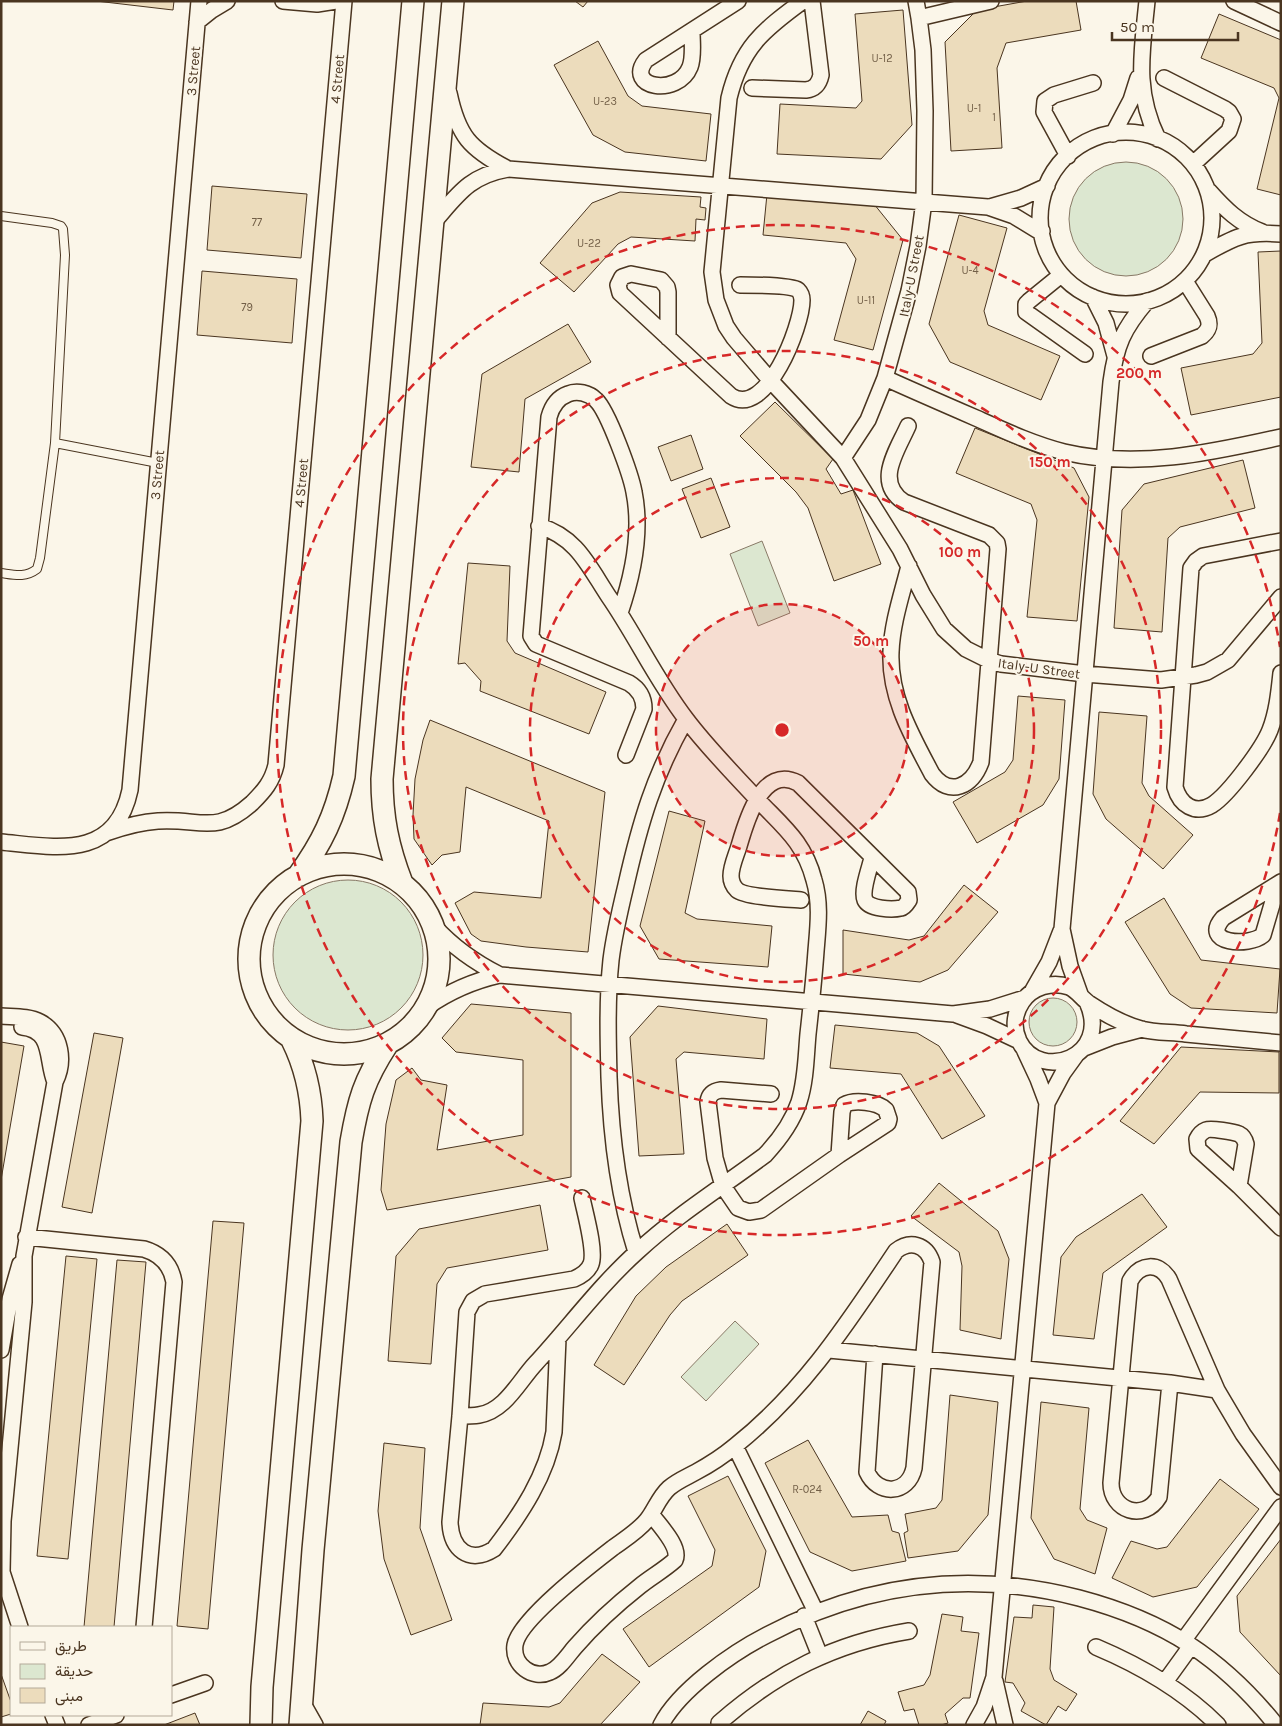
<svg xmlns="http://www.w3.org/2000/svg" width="1282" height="1726" viewBox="0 0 1282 1726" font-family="Karla,Vazirmatn,sans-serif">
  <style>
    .green { fill: #dce7d0; stroke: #887966 }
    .building { fill: #ecdcbc; stroke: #4a3520 }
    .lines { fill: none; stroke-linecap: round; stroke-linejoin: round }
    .lane-casing { stroke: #4a3520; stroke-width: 10 }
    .street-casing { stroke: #4a3520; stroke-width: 18 }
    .secondary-casing { stroke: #4a3520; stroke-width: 24 }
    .lane { stroke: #fbf6e9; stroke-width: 8 }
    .street { stroke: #fbf6e9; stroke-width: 15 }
    .secondary { stroke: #fbf6e9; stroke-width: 21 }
    .ring { fill: none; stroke: #d62828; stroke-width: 2.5; stroke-dasharray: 9 6 }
    .labels { text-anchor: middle; stroke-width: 4; stroke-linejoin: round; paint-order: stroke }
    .number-label { font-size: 11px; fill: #725f47 }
    .street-label { font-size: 14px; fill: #4a3520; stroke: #fbf6e9 }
    .centre { fill: #d62828; stroke: #fbf6e9; stroke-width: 2.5 }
    .ring-label { font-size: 15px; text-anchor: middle; font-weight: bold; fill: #d62828; stroke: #fbf6e9; stroke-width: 4; stroke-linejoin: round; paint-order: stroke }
  </style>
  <rect width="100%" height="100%" fill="#fbf6e9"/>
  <path class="green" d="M1069 219a57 57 0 1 1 114 0a57 57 0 1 1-114 0Z
    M762 541 790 613 758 626 730 554Z
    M273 955a75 75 0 1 1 150 0a75 75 0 1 1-150 0Z
    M1029 1022a24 24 0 1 1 48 0a24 24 0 1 1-48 0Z
    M735 1321 759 1344 706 1401 681 1377Z"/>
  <path class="building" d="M96 1H174L173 10Z
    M575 1H588L583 7Z
    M1027 1H1076L1081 30 1006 43 997 68 1002 148 951 151 945 42 977 10Z
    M903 10 912 125 881 159 777 154 780 104 856 108 862 101 855 14Z
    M1219 14 1281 40V195L1257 189 1279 98 1274 88 1201 58Z
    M598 41 628 96 642 106 711 114 706 161 625 152 593 135 554 65Z
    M212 186 307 194 301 258 207 250Z
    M620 192 701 197 700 207 706 208 705 220 696 219 695 241 631 237 618 244 574 292 540 263 592 203Z
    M767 194 874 204 903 240 873 350 834 340 856 259 846 243 763 235Z
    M959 215 1007 228 984 311 988 325 1060 356 1041 400 950 362 929 324Z
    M1281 251V397L1191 415 1181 368 1253 354 1262 343 1258 252Z
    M202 271 297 279 292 343 197 335Z
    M568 324 591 362 525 399 519 472 471 467 482 374Z
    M775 402 833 459 826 469 841 494 853 490 881 564 834 581 808 508 796 492 740 436Z
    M975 428 1074 468 1089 497 1077 621 1027 617 1037 520 1031 504 956 473Z
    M691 435 703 469 671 481 658 447Z
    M1243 460 1255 508 1180 527 1168 538 1162 632 1114 628 1122 510 1144 484Z
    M711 478 730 527 701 538 682 489Z
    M468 563 510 566 507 641 515 653 606 692 589 734 480 691 481 681 465 663 458 664Z
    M1018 696 1065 700 1059 779 1043 805 977 843 953 802 1005 772 1013 760Z
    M1099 712 1147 716 1142 783 1149 796 1193 835 1163 869 1106 819 1093 794Z
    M430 720 605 792 588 952 526 947 481 941 471 934 455 903 474 892 541 898 549 821 466 787 460 852 442 855 432 865 414 839 413 815 415 779 423 740Z
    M669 811 705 821 685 913 697 919 772 926 768 967 659 959 640 926Z
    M964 885 998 912 948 970 920 982 843 974V930L909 940 924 936Z
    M1164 898 1201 960 1280 969 1277 1013 1191 1008 1170 994 1125 922Z
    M471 1004 571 1013V1177L387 1210 381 1190 386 1124 396 1080 412 1068 421 1080 447 1085 437 1150 523 1135V1060L456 1052 442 1038Z
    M658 1006 767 1019 764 1059 684 1052 676 1059 684 1154 639 1156 630 1037Z
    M835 1025 917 1033 939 1046 985 1116 942 1139 901 1074 830 1068Z
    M94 1033 123 1038 92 1213 62 1207Z
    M1 1042 24 1046 1 1180Z
    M1181 1047 1279 1052V1093L1200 1092 1154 1144 1120 1121Z
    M939 1183 998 1231 1009 1259 1001 1339 960 1330 962 1266 959 1252 911 1216Z
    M1142 1194 1167 1227 1103 1273 1094 1339 1053 1335 1061 1257 1076 1237Z
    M540 1205 548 1250 447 1268 437 1284 431 1364 388 1361 396 1256 419 1229Z
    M213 1221 244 1223 208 1629 177 1626Z
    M727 1224 748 1255 682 1301 670 1315 624 1385 594 1365 636 1296 666 1267Z
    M66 1256 97 1259 68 1559 37 1556Z
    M117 1260 146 1262 114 1627H84Z
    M950 1395 998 1402 988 1515 958 1551 908 1558 904 1533 908 1531 905 1514 936 1508 942 1500Z
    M1041 1402 1089 1408 1080 1509 1087 1520 1107 1528 1095 1574 1054 1559 1031 1518Z
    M808 1440 852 1517 888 1515 892 1531 899 1533 906 1561 852 1571 810 1552 765 1463Z
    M384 1443 425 1448 420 1528 452 1620 411 1635 384 1559 378 1511Z
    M728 1476 766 1551 759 1587 649 1667 623 1629 712 1566 715 1550 688 1496Z
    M1220 1479 1259 1509 1197 1587 1153 1597 1112 1578 1131 1541 1157 1549 1167 1547Z
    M1281 1539V1676L1240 1632 1237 1596Z
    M1033 1605 1054 1607 1050 1669 1054 1680 1077 1694 1066 1711 1058 1706 1046 1725 1021 1711 1025 1703 1013 1683 1005 1682 1014 1617 1032 1618Z
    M942 1614 963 1617 961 1631 979 1633 970 1698H963L945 1714 948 1723 941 1725H919L914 1709 904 1711 898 1692 924 1685 930 1675Z
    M602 1654 640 1682 600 1725H480L483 1703 549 1707 560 1703Z
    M1 1674 11 1702V1714L1 1717Z
    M868 1711 886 1721 884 1725H860Z
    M195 1713 200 1725H164Z"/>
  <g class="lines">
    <g class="lane-casing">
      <path id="lane" d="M1 216 52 223 61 226 63 229 65 255 55 443
        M1 573C15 575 25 578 37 569L40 558 55 443 158 463"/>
    </g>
    <g class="street-casing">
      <path id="street" d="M283 1 317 4 336 1
        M803 1C763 30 741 48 729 98L712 272 716 300 726 326 734 338 770 380 843 458 900 549 923 595 944 629 966 649 988 660 1001 664 1085 674 1161 680 1196 675 1207 672 1228 660 1281 597
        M1147 1C1142 52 1134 90 1158 139
        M1234 1 1281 23
        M919 18 991 1
        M197 22 212 10 227 1
        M692 32C692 43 694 57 690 67 678 97 624 88 646 60L738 1
        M1164 78 1225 109 1229 112 1233 119 1229 131 1193 164
        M752 88 806 90C815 89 819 84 821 75L812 1
        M449 93C458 136 470 149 508 169
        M1040 218a86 86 0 1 1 172 0a86 86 0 1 1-172 0Z
        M1113 134 1131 100 1138 78
        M1068 156 1044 112 1045 101 1054 95 1093 83
        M1209 191C1225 209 1239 223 1262 232
        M990 207 1021 198 1047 186
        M432 224C457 196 468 176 508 169L988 207 1014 216 1037 230 1042 231
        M1205 254C1234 237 1246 231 1281 234
        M1061 275 1029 301 1026 304V312L1085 354
        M1093 297 1106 323 1115 356
        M668 338V292L667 287 661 280 631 274 622 277 618 285 620 293 731 396C766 419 802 326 802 300 802 297 801 293 798 290 791 285 751 285 740 285
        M1151 356 1202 336C1209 330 1211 325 1207 316L1185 281
        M885 378C916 392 946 405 976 418 1005 431 1033 444 1064 452 1136 469 1210 453 1281 437
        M908 426C897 451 874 482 904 502L989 535 997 543 998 549 981 762C972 786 950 798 932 774 912 736 889 697 891 652 892 623 902 594 909 566
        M843 458 868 420 885 378 909 291 918 246 924 201 925 111 923 50 919 18 916 1
        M1281 541 1203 556 1196 561 1191 568 1175 787C1180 805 1195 815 1212 805 1229 794 1263 748 1270 730 1277 712 1279 692 1281 673
        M620 613C633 575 642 532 634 492 631 475 608 411 596 400 589 393 577 390 568 394 557 398 552 406 549 417L531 636 536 644 629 683C639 689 644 697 644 709L626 755
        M106 833C123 827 140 822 158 821 201 818 215 836 252 803 264 791 272 782 276 765L344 1
        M1 842C55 847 115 861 130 790L199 1
        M1278 884 1263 935C1249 947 1200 944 1223 918L1281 882
        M801 900C788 899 745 897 737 890 733 886 731 882 731 876 731 866 736 856 739 846 746 822 762 764 798 783L908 892 909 900C907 903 905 907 901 908 892 910 869 909 865 900 861 891 870 867 872 858
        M434 926C453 947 474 962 500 975
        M1033 990 1049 962 1061 931
        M1080 994 1070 966 1062 929 1111 382C1116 345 1123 329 1147 301
        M1087 1002C1112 1057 1040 1083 1019 1041 1013 1028 1014 1014 1022 1002 1032 987 1052 981 1069 987 1078 991 1082 999 1090 1004 1105 1014 1123 1024 1141 1029 1155 1033 1172 1032 1186 1034 1218 1037 1249 1040 1281 1043
        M427 1007C450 991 473 981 500 975L953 1014 990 1009 1025 998
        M957 1015 987 1026 1019 1041
        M1 1016C14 1017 29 1016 40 1022 62 1034 65 1062 55 1082L24 1256V1302L3 1521 2 1572
        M22 1027C54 1030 46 1061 55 1082
        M1084 1048 1112 1037 1142 1029
        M1024 1049 1038 1079 1047 1103
        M771 1094 721 1090C714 1091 709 1094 708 1102L715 1158 723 1186 738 1208 749 1212 761 1210 839 1155 888 1123 889 1119 886 1110C878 1102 854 1099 844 1105L842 1112 839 1155
        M1239 1186 1246 1144C1245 1140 1243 1136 1239 1134 1234 1132 1211 1128 1206 1130 1201 1132 1199 1135 1197 1139L1198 1149 1239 1186 1281 1228
        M26 1237 144 1249C161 1254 171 1265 174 1282L144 1627
        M636 1252C618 1195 611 1137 609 1077 608 1038 607 998 611 960 614 935 620 910 626 885 640 823 654 775 686 719
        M558 1338 554 1432C547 1475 521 1514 494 1549 469 1565 451 1549 450 1522L460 1416 467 1312 473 1301 485 1294 574 1279C581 1276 588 1272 591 1264 596 1251 585 1213 582 1198
        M1 1350 10 1299 20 1264
        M829 1350 1170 1383 1217 1390
        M1170 1383 1159 1497C1144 1522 1111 1511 1111 1483L1130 1281C1140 1263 1159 1262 1169 1279L1217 1390 1243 1434 1281 1487
        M460 1416C466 1416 473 1416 479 1415 505 1411 519 1381 536 1363 570 1326 600 1285 638 1251 677 1215 722 1187 765 1155 780 1139 792 1123 799 1102 806 1080 806 1056 808 1034 811 1007 814 979 816 951 818 927 821 903 814 880 804 841 782 826 756 798 732 772 707 747 686 719 656 680 636 636 609 597 589 567 577 537 539 526
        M735 1446 816 1612
        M651 1514C659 1525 681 1547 675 1560 664 1570 651 1577 640 1586 616 1605 595 1624 575 1647 568 1655 560 1668 550 1672 533 1680 512 1665 515 1645 519 1620 592 1564 614 1547 625 1539 638 1531 647 1520 655 1510 659 1497 669 1488 677 1481 687 1477 696 1472 709 1465 723 1456 735 1446 804 1391 847 1324 896 1251 910 1240 926 1244 932 1262L914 1468C908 1495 878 1496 867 1472L875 1354
        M1 1569 20 1627
        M804 1616 820 1656
        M1183 1641 1281 1507
        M1096 1647C1141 1666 1183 1690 1218 1725
        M995 1681 1005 1725
        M1165 1682 1191 1646
        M171 1695 205 1683
        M302 1702 315 1725
        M53 1715 57 1725
        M719 1723C776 1673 835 1643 909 1631
        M89 1725 116 1715
        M661 1725C679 1690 732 1653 767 1635 866 1583 970 1570 1079 1598 1117 1608 1156 1623 1190 1645 1222 1666 1252 1695 1276 1725
        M974 1725 984 1707 994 1677 1047 1103 1063 1073 1076 1055"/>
    </g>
    <g class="secondary-casing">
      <path id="secondary" d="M249 959a95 95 0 1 1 190 0a95 95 0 1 1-190 0Z
        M298 876C322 843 335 816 344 776L413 1
        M402 883C388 847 382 817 382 779L453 1
        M261 1725 262 1687 312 1121C311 1091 305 1066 292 1040
        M300 1725 313 1550 351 1142C358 1101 364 1080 387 1045"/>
    </g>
    <use href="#lane" class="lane"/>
    <use href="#street" class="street"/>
    <use href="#secondary" class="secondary"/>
  </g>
  <circle cx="782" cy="730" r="126" fill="#d62828" fill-opacity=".12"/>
  <g class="ring">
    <circle cx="782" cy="730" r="126"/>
    <circle cx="782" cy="730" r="252"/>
    <circle cx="782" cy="730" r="379"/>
    <path d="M1280 813A505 505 0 1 1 1280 647"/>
  </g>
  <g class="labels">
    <g class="number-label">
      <text x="882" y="62">U-12</text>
      <text x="605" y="105">U-23</text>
      <text x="974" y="112">U-1</text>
      <text x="994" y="121">1</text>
      <text x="257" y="226">77</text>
      <text x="589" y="247">U-22</text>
      <text x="970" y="274">U-4</text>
      <text x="866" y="304">U-11</text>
      <text x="247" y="311">79</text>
      <text x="807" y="1493">R-024</text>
    </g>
    <g class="street-label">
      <text transform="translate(193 71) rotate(-85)" y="5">3 Street</text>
      <text transform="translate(337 79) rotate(-85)" y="5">4 Street</text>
      <text transform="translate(911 276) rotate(-79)" y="5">Italy-U Street</text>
      <text transform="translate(157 475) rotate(-85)" y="5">3 Street</text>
      <text transform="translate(301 483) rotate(-85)" y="5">4 Street</text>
      <text transform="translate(1039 668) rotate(8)" y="5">Italy-U Street</text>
    </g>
  </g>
  <circle cx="782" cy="730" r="8" class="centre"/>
  <g class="ring-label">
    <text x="1139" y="378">200 m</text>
    <text x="1050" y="467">150 m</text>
    <text x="960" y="557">100 m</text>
    <text x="871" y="646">50 m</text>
  </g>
  <rect width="1282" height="1726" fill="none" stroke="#4a3520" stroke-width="5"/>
  <rect x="10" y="1626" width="162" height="90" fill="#fbf6e9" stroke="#b4a999"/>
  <rect x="20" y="1642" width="25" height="8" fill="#fbf6e9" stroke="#b4a999"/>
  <text x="55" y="1651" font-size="15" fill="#4a3520">طريق</text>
  <rect x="20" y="1664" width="25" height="15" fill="#dce7d0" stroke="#b4a999"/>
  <text x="55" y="1676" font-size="15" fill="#4a3520">حديقة</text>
  <rect x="20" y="1688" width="25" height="15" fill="#ecdcbc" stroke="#b4a999"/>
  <text x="55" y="1701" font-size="15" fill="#4a3520">مبنى</text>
  <path d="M1112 32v8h126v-8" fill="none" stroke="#4a3520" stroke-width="2.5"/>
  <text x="1120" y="32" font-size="15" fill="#4a3520" stroke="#fbf6e9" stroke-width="4" paint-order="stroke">50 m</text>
</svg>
